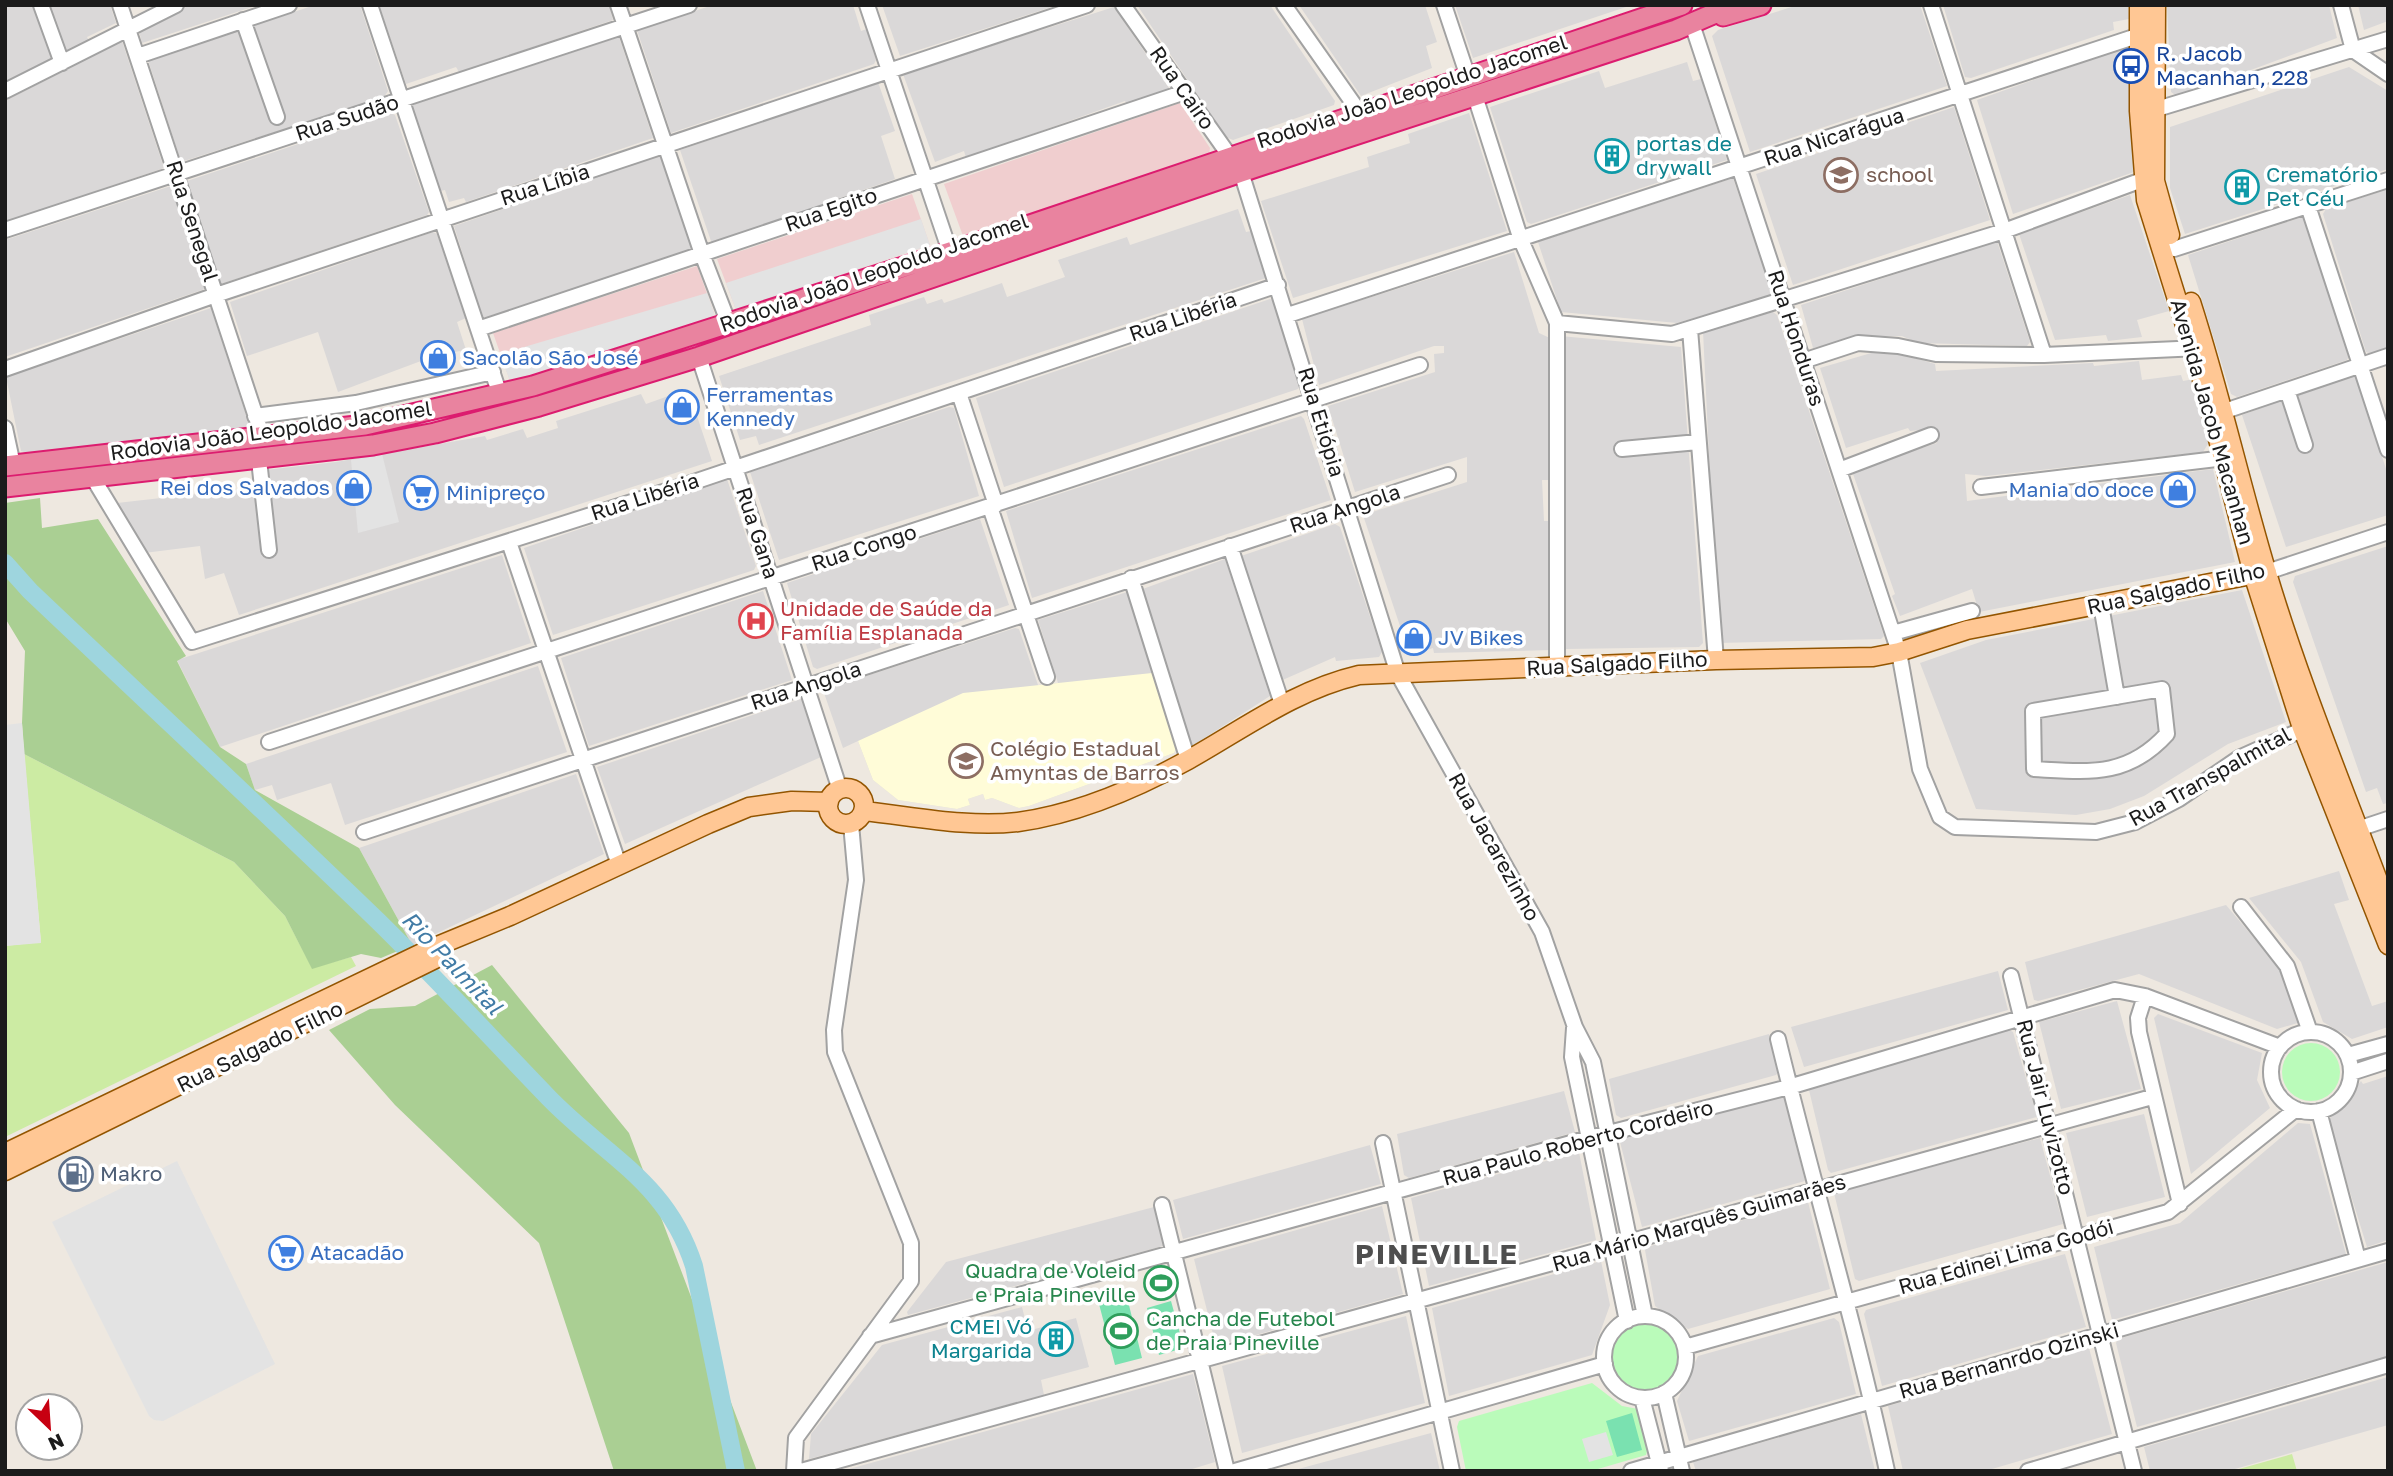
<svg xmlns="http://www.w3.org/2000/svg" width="2393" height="1476" viewBox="0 0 2393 1476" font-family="'Golos Text',sans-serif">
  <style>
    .residential { fill: #dad8d8 }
    .commercial { fill: #f0cecf }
    .education { fill: #fffcd8 }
    .grass { fill: #cceba3 }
    .forest { fill: #aacf93 }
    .park { fill: #bafbba }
    .pitch { fill: #7ae1b0 }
    .parking { fill: #e3e3e3 }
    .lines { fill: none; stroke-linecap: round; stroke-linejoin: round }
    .river { stroke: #9ed5de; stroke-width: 18 }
    .minor-casing { stroke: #a2a2a2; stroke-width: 18 }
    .major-casing { stroke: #935500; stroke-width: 21 }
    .highway-casing { stroke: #dc1c6f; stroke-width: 23 }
    .minor { stroke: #fff; stroke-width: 14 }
    .major { stroke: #ffc794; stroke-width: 18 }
    .highway { stroke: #e9839f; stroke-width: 19 }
    .labels { text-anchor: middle; stroke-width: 7; stroke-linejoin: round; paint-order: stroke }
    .transit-label { font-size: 21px; fill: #164399; stroke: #fff; text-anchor: start }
    .street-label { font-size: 21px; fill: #1b1b1b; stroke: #fff }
    .culture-label { font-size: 21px; fill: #0d838f; stroke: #fff; text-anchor: start }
    .education-label { font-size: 21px; fill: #785e54; stroke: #fff; text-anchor: start }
    .shop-label { font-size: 21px; fill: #366cbe; stroke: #fff; text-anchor: start }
    .health-label { font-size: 21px; fill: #be3a42; stroke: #fff; text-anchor: start }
    .service-label { font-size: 21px; fill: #4e5e75; stroke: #fff; text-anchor: start }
    .leisure-label { font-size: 21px; fill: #27864d; stroke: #fff; text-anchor: end }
    .water-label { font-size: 23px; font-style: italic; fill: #427ca6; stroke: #fff }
    .district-label { font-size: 28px; font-weight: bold; letter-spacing: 2px; fill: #4e4e4e; stroke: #fff }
  </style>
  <rect width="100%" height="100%" fill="#eee8e0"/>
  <path class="residential" d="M5 5H34L53 61 5 83Z
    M47 5H110L116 23 87 37 90 43 66 54Z
    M190 5H258L142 43 139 31Z
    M315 5H360L388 91 384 97 181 162 148 60Z
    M379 5H609L613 20 459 72 456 67 406 84Z
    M713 5H853L861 31 867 29 876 60 874 64 671 133 637 30Z
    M882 5H1058L900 56Z
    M1137 5H1270L1335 101 1334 105 1233 140 1226 137Z
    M1299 5H1425L1437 42 1426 46 1432 68 1361 96Z
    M1455 5H1632L1473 58Z
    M1798 5H1920L1947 86 1750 152 1712 36 1718 30Z
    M1943 5H2128L2129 19 2113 22 2114 30 1971 78 1965 77Z
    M2167 5H2329L2337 38 2178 97 2171 92Z
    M2358 5H2388V21L2364 30Z
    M1114 7 1169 88 1166 92 1128 106 1125 101 966 158 964 151 935 162 903 74Z
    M619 37 653 138 466 202 464 198 449 202 445 190 440 191 412 105Z
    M122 41 164 168 5 222V101Z
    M2124 48 2128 50 2134 172 2013 214 1977 100Z
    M1687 62 1693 81 1701 79 1727 160 1531 224 1527 222 1490 107 1599 71 1605 88Z
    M2349 67 2388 91V169L2185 234 2170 188V127Z
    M878 82 895 131 881 136 895 179 834 200 835 205 713 247 680 150Z
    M1954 107 1990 220 1793 285 1756 174Z
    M391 113 395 115 429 212 427 215 221 284 187 181Z
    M1469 113 1507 231 1293 298 1261 201 1369 167 1367 157 1410 143 1408 134Z
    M660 155 692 247 689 251 486 318 482 316 454 226Z
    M1733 178 1773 295 1677 323 1561 312 1538 242Z
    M171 186 205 289 5 357V240Z
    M2388 189V348L2371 354 2366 352 2323 214 2326 209Z
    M2130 195 2169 311 2137 320 2142 337 2108 341 2106 335 2055 340 2019 234Z
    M1238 209 1246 232 1251 231 1266 278 759 445 756 436 740 440 719 376 871 325 869 315 924 297 927 304 942 299 944 303 1002 283 1007 297 1065 277 1058 260 1127 237 1130 245Z
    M2302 217 2306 219 2350 354 2347 360 2237 397 2231 394 2188 255Z
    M433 232 437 234 466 318 457 322 466 350 437 355 338 392 318 332 247 356 230 302Z
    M1997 241 2030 342 2027 346 1918 343 1902 336 1862 337 1813 348 1801 305Z
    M1514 252 1539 333 1552 339 1549 480H1542L1544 521H1549L1552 650 1434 653 1433 648 1410 656 1363 515 1467 482V457L1355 492 1328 406 1435 372 1434 354 1444 353V346H1434L1319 385 1302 319Z
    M1270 299 1275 301 1300 386 1298 389 1004 487 976 398Z
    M211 308 250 427 27 453 21 451 6 377Z
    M1773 312 1777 315 1884 636 1881 639 1718 643 1703 331Z
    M1560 336 1681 347 1703 643 1699 647 1566 649Z
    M1878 351 1898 353 1935 364 1936 371 2093 363 2094 366 2139 361 2142 380 2181 375 2183 381 2194 379 2211 439 2203 452 1986 476 1965 474 1967 501 2213 469 2235 562 1979 612 1972 589 1900 616 1892 596 1895 594 1852 471 1937 443 1932 429 1910 431 1908 428 1846 448 1820 368Z
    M2351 375 2356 377 2388 475V515L2286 547 2242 415Z
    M688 389 712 461 239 615 224 573 205 579 200 546 144 553 117 503 267 486 265 470 336 462 485 436 487 440 523 429 527 438 558 428 556 421 641 394 646 404Z
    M949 407 954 408 979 496 779 560 750 472Z
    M1301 416 1304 419 1331 500 1032 598 1006 511Z
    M727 479 756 566 754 570 553 635 524 548Z
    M980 519 1009 605 817 669 813 667 787 583Z
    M1335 524 1340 527 1382 652 1379 657 1336 661 1335 657 1278 682 1241 556Z
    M2388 546V803L2383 804 2377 788 2366 792 2293 582 2295 576Z
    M502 555 531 643 220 747 177 660Z
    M1225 559 1270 696 1192 746 1140 590Z
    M2242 590 2286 722 2228 744 2144 796 2110 809 2076 815 1976 809 1920 663 1986 640Z
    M763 591 792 680 589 746 561 658Z
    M1127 592 1176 749 1174 753 1029 806 1019 808 992 798 985 800 983 794 968 799 970 805 957 809 898 800 873 780 858 741 843 748 823 690 1015 628 1019 629 1038 685 1058 683 1038 620Z
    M538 666 567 752 345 825 331 783 277 800 272 785 255 790 246 764Z
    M801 699 821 757 625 844 597 767Z
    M576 774 604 854 412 945 359 848Z
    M2339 871 2349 900 2334 904 2372 1006 2388 1001V1027L2352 1039 2323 1022 2301 962 2249 898Z
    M2226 905 2281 970 2301 1022 2277 1029 2139 974 2038 1001 2034 1000 2025 962Z
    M1998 971 2008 1010 1804 1067 1791 1027Z
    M2117 1001 2141 1089 2061 1109 2039 1022Z
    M2158 1014 2262 1053 2257 1080 2270 1108 2191 1174 2154 1018Z
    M2009 1030 2013 1032 2037 1117 1831 1173 1828 1170 1809 1090 1811 1086Z
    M1769 1034 1779 1071 1776 1075 1621 1118 1616 1115 1609 1079Z
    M2388 1076V1240L2367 1247 2328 1121 2361 1081 2363 1084Z
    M1564 1091 1575 1132 1409 1178 1404 1175 1397 1134Z
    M1783 1094 1805 1181 1642 1227 1620 1142 1622 1138Z
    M2144 1114 2165 1197 2087 1217 2066 1133Z
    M2298 1123 2310 1124 2346 1254 2112 1320 2094 1247 2180 1223Z
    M2040 1138 2063 1224 1859 1281 1855 1279 1834 1193Z
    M1370 1145 1381 1184 1183 1239 1173 1200Z
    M1579 1152 1596 1240 1429 1286 1411 1198Z
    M1808 1202 1830 1289 1688 1329 1655 1306 1645 1250 1647 1247Z
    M1382 1206 1403 1294 1216 1346 1194 1259Z
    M1154 1207 1163 1246 908 1315 907 1312 946 1262Z
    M2065 1254 2086 1327 1882 1386 1864 1314 1866 1310Z
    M1601 1261 1610 1305 1592 1355 1449 1396 1432 1308Z
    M2388 1262V1356L2137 1427 2116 1343 2118 1339Z
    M1022 1307 1025 1319 1032 1317 1035 1329 1076 1318 1089 1367 1041 1380 1044 1395 809 1459 811 1434 882 1345Z
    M1406 1316 1425 1403 1242 1453 1222 1366Z
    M1834 1318 1839 1322 1856 1394 1689 1441 1677 1401 1698 1356Z
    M2089 1348 2112 1434 1985 1471H1903L1888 1406Z
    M1193 1374 1215 1462 1189 1470 842 1471Z
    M2388 1377V1425L2228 1471H2150L2144 1447Z
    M1861 1414 1875 1471H1696L1693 1462Z
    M1431 1433 1440 1471H1292L1302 1468Z"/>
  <path class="commercial" d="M1180 103 1210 148 1209 154 963 236 944 184Z
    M912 194 930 245 736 310 717 259Z
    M697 266 714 313 510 381 493 333Z"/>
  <path class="education" d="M1152 673 1176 749 1174 753 1029 806 1019 808 992 798 985 800 983 794 968 799 970 805 957 809 898 800 873 780 858 741 963 693Z"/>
  <path class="grass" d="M24 754 234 862 285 916 312 968 351 957 356 966 5 1137V946L41 942Z
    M2292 1454 2297 1471H2232Z"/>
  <path class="forest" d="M40 498 42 528 98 519 186 656 177 661 220 747 246 764 255 790 359 848 412 945 381 958 361 954 312 969 285 916 234 862 24 754 22 723 25 651 5 618V503Z
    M492 965 629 1133 757 1471H614L539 1243 395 1105 329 1030 370 1009 415 1006Z"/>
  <path class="park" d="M2282 1072a29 29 0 1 1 58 0a29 29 0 1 1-58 0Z
    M1609 1357a36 36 0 1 1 72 0a36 36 0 1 1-72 0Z
    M1592 1383 1622 1406 1638 1409 1648 1448 1646 1455 1591 1471H1466L1457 1427 1459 1421Z"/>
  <path class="pitch" d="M1127 1297 1142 1358 1115 1365 1099 1304Z
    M1171 1301 1184 1348 1159 1355 1147 1308Z
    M1632 1413 1642 1450 1617 1457 1606 1421Z"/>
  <path class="parking" d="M921 219 930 245 736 310 726 283Z
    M707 293 714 313 713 318 510 381 500 354Z
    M382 454 399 522 358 533 351 460Z
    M22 723 41 943 5 946V725Z
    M177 1161 275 1364 163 1421 154 1420 149 1416 52 1222Z
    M1606 1432 1613 1455 1589 1462 1582 1439Z"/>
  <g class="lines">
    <path class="river" d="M5 563 30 591C146 701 264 811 379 922 437 979 492 1039 548 1097 606 1157 667 1181 694 1266L736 1471"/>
    <g class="minor-casing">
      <path id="minor" d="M41 5 62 63
        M120 5 263 438
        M370 5 500 395
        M618 5 702 254 729 324
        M867 5 950 252
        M1123 5 1241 172 1398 674 1542 932 1575 1027 1593 1062 1645 1316
        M1284 5 1360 113
        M1444 5 1468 77
        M1931 5 2044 355
        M2341 5 2353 50
        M243 20 277 117
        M1692 24 1899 652 1920 769 1940 817 1955 827 2096 832 2135 822 2179 799 2239 758 2310 726
        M2353 50 2388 74
        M138 56 289 5
        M5 91 176 5
        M1475 96 1521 240 1557 323V667
        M2157 109 2388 39
        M2308 206 2388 450
        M5 230 689 5
        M2174 249 2388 180
        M1288 315 2140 35
        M1557 323 1672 334 2004 231 2142 180
        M478 329 1185 92
        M1690 329 1716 660
        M699 357 840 790
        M1803 361 1858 343 1898 346 1936 354 2044 355 2200 348
        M5 369 216 295 1087 5
        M2287 390 2305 445
        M959 393 996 505
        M2225 411 2388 356
        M255 416 356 403 493 372
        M5 428 13 465
        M1622 449 1698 442
        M259 460 269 550
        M1839 470 1931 435
        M93 478 192 642 685 485 1278 285
        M1981 487 2225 458
        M990 507 1047 677
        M509 542 619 865
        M1230 546 1282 704
        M2267 572 2388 532
        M1131 578 1188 760
        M2101 605 2117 697
        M1893 633 1972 611
        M2162 689 2167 734C2127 778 2088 772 2034 769L2033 711Z
        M269 742 1420 365
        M364 832 1448 475
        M2349 832 2388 819
        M2241 907 2287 966 2310 1032
        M2011 976 2134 1471
        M2145 996 2138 1018 2139 1032 2180 1204
        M1574 1028 1572 1057 1627 1321
        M2271 1072a40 40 0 1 1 80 0a40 40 0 1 1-80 0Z
        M1778 1039C1813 1184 1856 1326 1887 1471
        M2348 1055 2388 1044
        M2351 1073 2388 1061
        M2319 1111 2358 1259
        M1383 1143 1452 1471
        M1162 1205 1227 1471
        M1604 1357a41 41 0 1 1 82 0a41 41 0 1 1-82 0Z
        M870 1336 1589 1138 1789 1087 2115 990 2145 996 2280 1047
        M1685 1347 2168 1212 2296 1109
        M1664 1393 1682 1471
        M1642 1398 1661 1471
        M794 1471 796 1438 911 1281V1243L835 1052 834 1030 856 880 851 824
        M801 1471 2152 1097
        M1235 1471 1605 1364
        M1631 1471 2388 1251
        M2028 1471 2388 1365"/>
    </g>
    <g class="major-casing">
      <path id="major" d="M2139 5V111L2146 200 2205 389 2253 574 2302 728 2388 945
        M2156 5 2155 181 2170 235
        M2191 302C2220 392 2240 483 2267 573 2301 687 2347 796 2388 907
        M828 806a18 18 0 1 1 36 0a18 18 0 1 1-36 0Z
        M863 811C913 816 967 828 1018 822 1076 814 1137 788 1188 760 1245 728 1295 690 1359 675L1716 660 1873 657 1899 652 1967 630 2267 572
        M5 1153 430 949 510 916 708 824 749 807 792 801 829 802
        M5 1171 435 959"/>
    </g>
    <g class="highway-casing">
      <path id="highway" d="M1723 16 1761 5
        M5 466 365 425 533 386 950 252 1682 5
        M5 487 373 445 435 433 539 406 699 357 1241 172 1676 30 1734 5"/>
    </g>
    <use href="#minor" class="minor"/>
    <use href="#major" class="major"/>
    <use href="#highway" class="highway"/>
  </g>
  <defs>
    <g id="bus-ring" transform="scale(1.75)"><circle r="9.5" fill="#fff" stroke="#1a4fb4" stroke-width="1.5"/><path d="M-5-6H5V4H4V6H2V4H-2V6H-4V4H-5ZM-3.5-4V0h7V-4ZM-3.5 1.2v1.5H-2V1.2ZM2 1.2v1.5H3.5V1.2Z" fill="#1a4fb4"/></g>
    <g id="building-ring" transform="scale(1.75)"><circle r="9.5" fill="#fff" stroke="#0f9aa8" stroke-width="1.5"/><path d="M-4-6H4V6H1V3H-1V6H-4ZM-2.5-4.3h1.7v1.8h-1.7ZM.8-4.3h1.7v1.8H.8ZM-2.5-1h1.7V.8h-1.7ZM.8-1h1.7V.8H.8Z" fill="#0f9aa8"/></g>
    <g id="school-ring" transform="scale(1.75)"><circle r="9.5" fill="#fff" stroke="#8d6e63" stroke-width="1.5"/><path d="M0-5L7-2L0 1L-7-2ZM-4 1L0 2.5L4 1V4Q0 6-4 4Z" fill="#8d6e63"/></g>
    <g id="shop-ring" transform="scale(1.75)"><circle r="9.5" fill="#fff" stroke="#3f7fe0" stroke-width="1.5"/><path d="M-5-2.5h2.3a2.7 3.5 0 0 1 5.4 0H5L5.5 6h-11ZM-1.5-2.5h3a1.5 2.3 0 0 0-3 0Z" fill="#3f7fe0"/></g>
    <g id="supermarket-ring" transform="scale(1.75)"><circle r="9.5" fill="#fff" stroke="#3f7fe0" stroke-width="1.5"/><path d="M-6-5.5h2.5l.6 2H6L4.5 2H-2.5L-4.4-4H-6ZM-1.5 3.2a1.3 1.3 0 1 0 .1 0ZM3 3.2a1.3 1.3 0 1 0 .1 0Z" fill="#3f7fe0"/></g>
    <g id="hospital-ring" transform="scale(1.75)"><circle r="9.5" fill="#fff" stroke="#e0444e" stroke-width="1.5"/><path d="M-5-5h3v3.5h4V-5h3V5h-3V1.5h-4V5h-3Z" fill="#e0444e"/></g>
    <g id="fuel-ring" transform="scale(1.75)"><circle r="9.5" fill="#fff" stroke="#5c6f8a" stroke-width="1.5"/><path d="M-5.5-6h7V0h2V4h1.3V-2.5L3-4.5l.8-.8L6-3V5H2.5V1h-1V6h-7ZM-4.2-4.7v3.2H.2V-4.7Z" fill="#5c6f8a"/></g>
    <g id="stadium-ring" transform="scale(1.75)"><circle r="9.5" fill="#fff" stroke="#2e9e5b" stroke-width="1.5"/><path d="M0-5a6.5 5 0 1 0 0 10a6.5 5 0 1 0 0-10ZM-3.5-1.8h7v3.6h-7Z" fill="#2e9e5b"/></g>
  </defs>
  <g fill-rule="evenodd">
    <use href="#bus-ring" x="2131" y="66"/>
    <use href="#building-ring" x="1612" y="156"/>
    <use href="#school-ring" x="1841" y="175"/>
    <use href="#building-ring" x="2242" y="187"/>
    <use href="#shop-ring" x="438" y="358"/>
    <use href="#shop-ring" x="682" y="407"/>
    <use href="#shop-ring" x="354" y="488"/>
    <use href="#shop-ring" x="2178" y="490"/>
    <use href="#supermarket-ring" x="421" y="493"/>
    <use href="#hospital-ring" x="756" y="621"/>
    <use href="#shop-ring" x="1414" y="638"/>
    <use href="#school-ring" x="966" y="761"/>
    <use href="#fuel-ring" x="76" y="1174"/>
    <use href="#supermarket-ring" x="286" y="1253"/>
    <use href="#stadium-ring" x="1161" y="1283"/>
    <use href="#stadium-ring" x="1121" y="1331"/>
    <use href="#building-ring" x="1056" y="1339"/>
  </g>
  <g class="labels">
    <g class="transit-label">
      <text x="2156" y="61">R. Jacob<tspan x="2156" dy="24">Macanhan, 228</tspan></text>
    </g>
    <g class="street-label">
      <text transform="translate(1182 88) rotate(55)" y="7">Rua Cairo</text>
      <text transform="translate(1412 92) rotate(-18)" y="7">Rodovia João Leopoldo Jacomel</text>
      <text transform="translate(347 118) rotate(-18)" y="7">Rua Sudão</text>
      <text transform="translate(1834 137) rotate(-18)" y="7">Rua Nicarágua</text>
      <text transform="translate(545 185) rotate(-18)" y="7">Rua Líbia</text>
      <text transform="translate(831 210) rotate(-19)" y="7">Rua Egito</text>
      <text transform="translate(192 221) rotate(72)" y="7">Rua Senegal</text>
      <text transform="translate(874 273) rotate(-19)" y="7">Rodovia João Leopoldo Jacomel</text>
      <text transform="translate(1183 317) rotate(-19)" y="7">Rua Libéria</text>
      <text transform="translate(1796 338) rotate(72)" y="7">Rua Honduras</text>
      <text transform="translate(1321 422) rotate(73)" y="7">Rua Etiópia</text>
      <text transform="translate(2212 422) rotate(74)" y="7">Avenida Jacob Macanhan</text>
      <text transform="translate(271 431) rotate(-8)" y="7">Rodovia João Leopoldo Jacomel</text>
      <text transform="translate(645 497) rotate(-18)" y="7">Rua Libéria</text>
      <text transform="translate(1345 509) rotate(-18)" y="7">Rua Angola</text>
      <text transform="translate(757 533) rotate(72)" y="7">Rua Gana</text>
      <text transform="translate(864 548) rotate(-18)" y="7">Rua Congo</text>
      <text transform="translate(2176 589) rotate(-12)" y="7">Rua Salgado Filho</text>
      <text transform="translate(1617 664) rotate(-3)" y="7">Rua Salgado Filho</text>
      <text transform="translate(806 686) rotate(-18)" y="7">Rua Angola</text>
      <text transform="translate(2210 777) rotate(-29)" y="7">Rua Transpalmital</text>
      <text transform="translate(1494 847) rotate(61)" y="7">Rua Jacarezinho</text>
      <text transform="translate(260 1047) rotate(-26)" y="7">Rua Salgado Filho</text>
      <text transform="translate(2045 1107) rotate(76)" y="7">Rua Jair Luvizotto</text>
      <text transform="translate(1578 1143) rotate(-15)" y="7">Rua Paulo Roberto Cordeiro</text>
      <text transform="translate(1699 1223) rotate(-16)" y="7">Rua Mário Marquês Guimarães</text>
      <text transform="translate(2006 1257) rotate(-16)" y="7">Rua Edinei Lima Godói</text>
      <text transform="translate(2009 1361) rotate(-16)" y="7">Rua Bernanrdo Ozinski</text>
    </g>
    <g class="culture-label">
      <text x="1636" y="151">portas de<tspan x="1636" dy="24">drywall</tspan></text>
      <text x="2266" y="182">Crematório<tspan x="2266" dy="24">Pet Céu</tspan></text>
      <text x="1032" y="1334" text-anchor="end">CMEI Vó<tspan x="1032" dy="24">Margarida</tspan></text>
    </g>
    <g class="education-label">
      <text x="1866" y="182">school</text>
      <text x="990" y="756">Colégio Estadual<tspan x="990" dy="24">Amyntas de Barros</tspan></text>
    </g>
    <g class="shop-label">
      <text x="462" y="365">Sacolão São José</text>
      <text x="706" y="402">Ferramentas<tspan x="706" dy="24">Kennedy</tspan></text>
      <text x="330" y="495" text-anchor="end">Rei dos Salvados</text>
      <text x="2154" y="497" text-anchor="end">Mania do doce</text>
      <text x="446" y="500">Minipreço</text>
      <text x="1438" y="645">JV Bikes</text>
      <text x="310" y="1260">Atacadão</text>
    </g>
    <g class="health-label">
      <text x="780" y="616">Unidade de Saúde da<tspan x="780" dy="24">Família Esplanada</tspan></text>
    </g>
    <g class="service-label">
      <text x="100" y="1181">Makro</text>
    </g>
    <g class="leisure-label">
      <text x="1136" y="1278">Quadra de Voleid<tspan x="1136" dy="24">e Praia Pineville</tspan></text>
      <text x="1146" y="1326" text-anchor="start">Cancha de Futebol<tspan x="1146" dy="24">de Praia Pineville</tspan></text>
    </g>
    <g class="water-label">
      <text transform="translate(452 963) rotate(46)" y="8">Rio Palmital</text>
    </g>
    <g class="district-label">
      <text x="1437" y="1264">PINEVILLE</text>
    </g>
  </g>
  <rect width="2393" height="1476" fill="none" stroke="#1b1b1b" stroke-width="14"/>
  <g transform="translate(49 1427) rotate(155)"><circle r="33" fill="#ffffff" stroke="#a4a4a4" stroke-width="2"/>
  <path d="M0-5L12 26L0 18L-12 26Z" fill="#c70011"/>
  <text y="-10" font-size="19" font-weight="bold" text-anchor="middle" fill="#1b1b1b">N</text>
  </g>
</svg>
